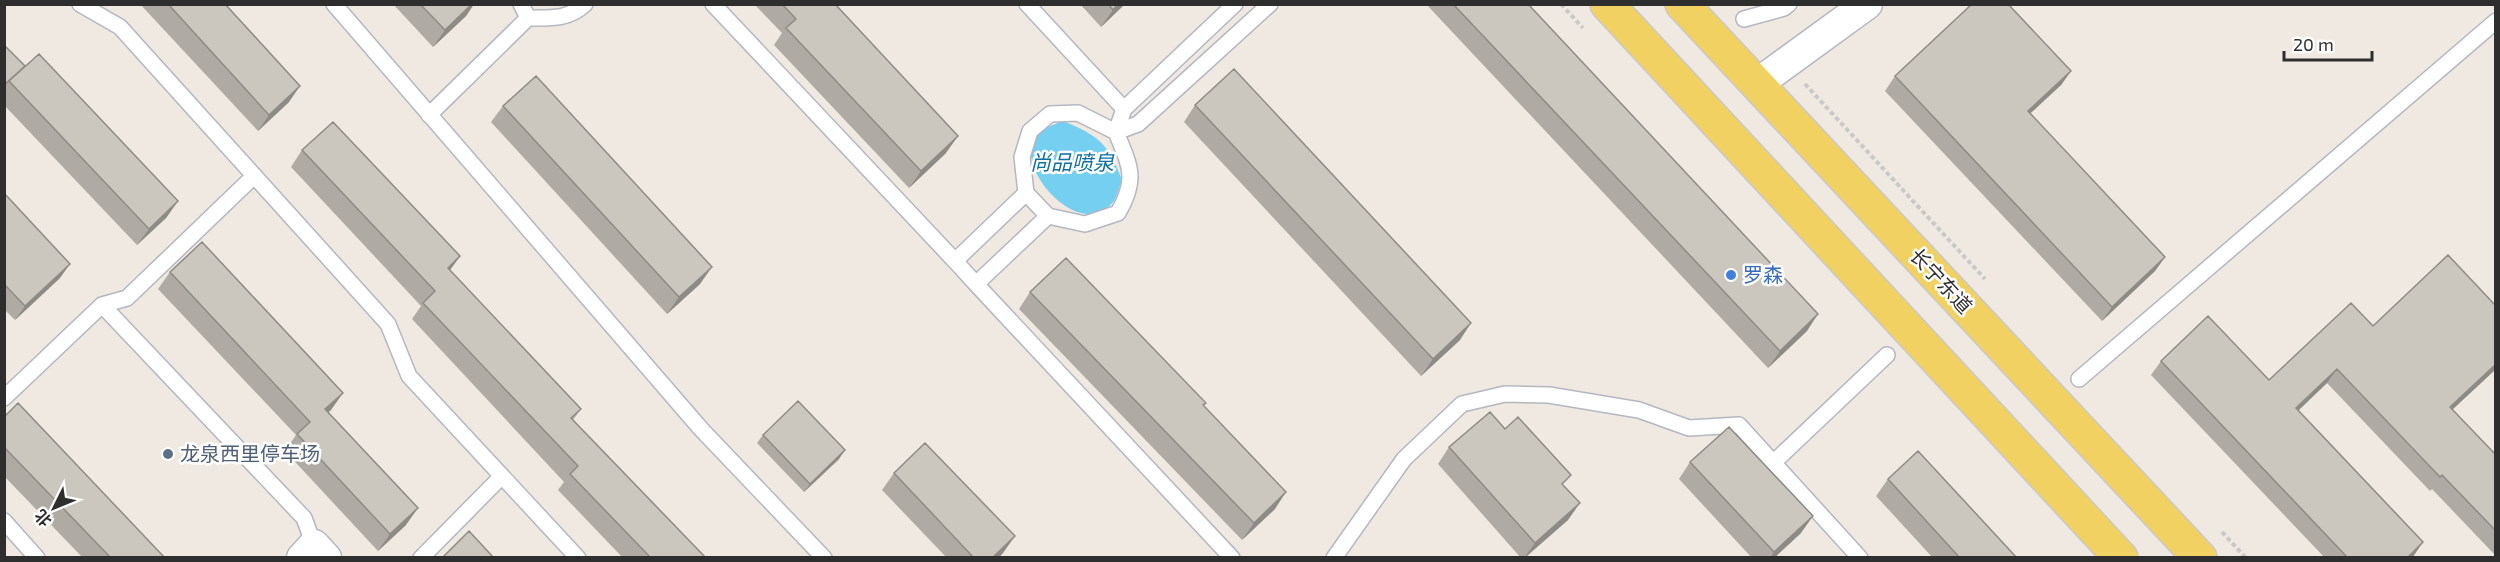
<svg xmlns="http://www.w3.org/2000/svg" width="2500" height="562" viewBox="0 0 2500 562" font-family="'Exo 2','Noto Sans SC',sans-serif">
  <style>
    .water { fill: #75cff0 }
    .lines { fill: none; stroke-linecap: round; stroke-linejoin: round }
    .lane-casing { stroke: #b4b7c1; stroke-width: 18 }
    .street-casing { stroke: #b4b7c1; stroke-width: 33 }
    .primary-casing { stroke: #c9c9c9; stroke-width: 36 }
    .path { stroke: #c9c9c9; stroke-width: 4; stroke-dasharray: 4.5 3; stroke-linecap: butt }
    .lane { stroke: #fff; stroke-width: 15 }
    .street { stroke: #fff; stroke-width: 30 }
    .primary { stroke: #f2d163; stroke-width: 33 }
    .wall { fill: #afaba4 }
    .shaded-wall { fill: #8e8b86 }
    .building { fill: #cbc7bf; stroke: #8e8b86; stroke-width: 1.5 }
    .shop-dot { fill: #3f7fe0; stroke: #fff; stroke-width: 2 }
    .service-dot { fill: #5c6f8a; stroke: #fff; stroke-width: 2 }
    .labels { text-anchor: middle; stroke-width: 5; stroke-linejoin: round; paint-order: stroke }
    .shop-label { font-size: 20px; fill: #366cbe; stroke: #fff; text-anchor: start }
    .street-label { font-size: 20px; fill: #2e2e2e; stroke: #fff }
    .service-label { font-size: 20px; fill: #4e5e75; stroke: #fff; text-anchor: start }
    .water-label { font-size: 21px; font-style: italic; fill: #0d6fa3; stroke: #fff }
  </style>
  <rect width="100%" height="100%" fill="#efe9e1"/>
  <path class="water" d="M1063 121C1099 136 1108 143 1122 180 1119 187 1117 197 1113 202 1081 242 1018 172 1033 141 1039 129 1051 126 1063 121Z"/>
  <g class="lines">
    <g class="lane-casing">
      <path id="lane" d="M80 4 120 27 388 324 409 376 578 558
        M334 4 701 429 824 558
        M521 4 528 18
        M713 4 955 261
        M1027 4 1124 109 1235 4
        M1744 19 1784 8 1789 4
        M1124 109 1116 132 1138 124 1270 4
        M1078 113 1116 132C1130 166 1138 179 1118 213L1085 224 1048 216 1026 193 1022 157 1030 131 1050 114Z
        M429 115 528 18C550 18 568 20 585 4
        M1026 193 955 261 976 284 1048 216
        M976 284 1232 558
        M102 305 304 518 314 545
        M2079 379 2496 21
        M4 398 102 305 127 298 254 176
        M1774 462 1887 355
        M4 521 37 558
        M421 558 502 476
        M1334 558 1404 459 1462 404 1505 394 1549 395 1639 410 1689 428 1739 425 1860 558"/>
    </g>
    <g class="street-casing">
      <path id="street" d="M1757 84 1867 4
        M302 558 314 545 326 558"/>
    </g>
    <g class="primary-casing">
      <path id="primary" d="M1607 4 2121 558
        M1682 4 2200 558"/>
    </g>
    <path class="path" d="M1561 4 1583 28
      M1805 84 1985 279
      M2222 532 2246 558"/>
    <use href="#lane" class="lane"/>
    <use href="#street" class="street"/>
    <use href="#primary" class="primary"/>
  </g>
  <path class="wall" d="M140 4H225L289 102 258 131Z
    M393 4H474L466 16 433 47Z
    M754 4H835L946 153 909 188 774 45 782 33Z
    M1080 4H1125L1101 27Z
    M1426 4H1528L1807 331 1768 368Z
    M4 45 25 66 178 201 166 218 137 245 4 105Z
    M2071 71 2061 85 2030 113 2165 257 2155 271 2102 321 1885 91 1895 76Z
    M1195 105 1460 340 1421 376 1184 122Z
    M503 106 700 284 667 314 491 122Z
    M302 150 460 256 450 270 581 409 573 420 706 558H623L558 490 564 482 412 319 421 306 291 167Z
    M4 193 60 278 15 320 4 309Z
    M170 272 331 410 328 412 406 525 378 551 285 451 296 435 158 289Z
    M1030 292 1206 403 1204 406 1275 509 1242 540 1019 309Z
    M2496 306V369L2452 410 2496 455 2495 555 2432 489 2430 491 2327 383 2298 411 2423 542 2412 558H2325L2151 375 2161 361 2269 380Z
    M4 417 165 558H83L4 476Z
    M763 435 839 459 804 492 757 443Z
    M1449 447 1564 486 1568 520 1525 558H1521L1438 464Z
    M1690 462 1801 533 1774 558H1752L1679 479Z
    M894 473 1003 553 998 558H947L882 490Z
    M1888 479 2017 558H1933L1876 496Z"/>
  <path class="shaded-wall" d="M472 4H474L466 16 433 47 445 30Z
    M1118 4H1125L1101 27 1113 10Z
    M2071 71 2061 85 2018 125 2028 111Z
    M300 86 289 102 258 131 269 115Z
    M958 136 946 153 909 188 921 171Z
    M178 201 166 218 137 245 149 229Z
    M460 256 448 273V268Z
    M2165 257 2155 271 2102 321 2112 307Z
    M70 264 60 278 15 320 25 306Z
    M712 267 700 284 667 314 679 297Z
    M1818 314 1807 331 1768 368 1780 351Z
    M1471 323 1460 340 1421 376 1433 359Z
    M2496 364V369L2440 421 2450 407Z
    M2337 369 2327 383 2286 422 2296 408Z
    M343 393 331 410 314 426 325 409Z
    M845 450 839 459 804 492 810 484Z
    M1286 492 1275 509 1242 540 1254 523Z
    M1580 503 1568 520 1524 558 1535 543Z
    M418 508 406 525 378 551 390 534Z
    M1813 516 1801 533 1774 558H1770L1774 552Z
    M1015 536 1003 553 998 558H992Z
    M2423 542 2412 558H2407Z"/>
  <path class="building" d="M168 4H225L300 86 269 115Z
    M420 4H472L445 30Z
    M782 4H835L958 136 921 171 786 28 796 19Z
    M1108 4H1118L1113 10Z
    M1453 4H1528L1818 314 1780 351Z
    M1972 4H2008L2071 71 2028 111 2165 257 2112 307 1895 76Z
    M4 45 25 66 4 85Z
    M39 54 178 201 149 229 9 81Z
    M1234 69 1471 323 1433 359 1195 105Z
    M536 76 712 267 679 297 503 106Z
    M333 122 460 256 448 268 581 409 571 418 706 558H651L570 474 578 466 423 303 435 291 302 150Z
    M4 193 70 264 25 306 4 284Z
    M202 242 343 393 325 409 418 508 390 534 297 434 310 422 170 272Z
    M2448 255 2496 306V364L2450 407 2496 455V531L2442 475 2440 477 2337 369 2296 408 2423 542 2407 558H2348L2161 361 2208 316 2269 380 2351 303 2373 326Z
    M1066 258 1206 403 1203 405 1286 492 1254 523 1030 292Z
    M798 401 845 450 810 484 763 435Z
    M18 403 165 558H111L4 447V417Z
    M1490 412 1505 429 1518 417 1571 475 1562 484 1580 503 1535 543 1449 447Z
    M1729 427 1813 516 1774 552 1690 462Z
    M925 443 1015 536 992 558H974L894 473Z
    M1918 451 2017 558H1960L1888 479Z
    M469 531 494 558H442Z"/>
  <circle class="shop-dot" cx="1731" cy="275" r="6"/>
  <circle class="service-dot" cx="168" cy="454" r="6"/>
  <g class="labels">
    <g class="shop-label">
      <text x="1743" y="282">罗森</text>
    </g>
    <g class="street-label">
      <text transform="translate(1941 281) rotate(47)" y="7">长宁东道</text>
    </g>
    <g class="service-label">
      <text x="180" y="461">龙泉西里停车场</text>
    </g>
    <g class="water-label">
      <text x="1072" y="170">尚品喷泉</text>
    </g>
  </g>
  <rect width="2500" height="562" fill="none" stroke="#2e2e2e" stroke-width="12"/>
  <g transform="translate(54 508) rotate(227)" stroke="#ffffff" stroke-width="4.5" paint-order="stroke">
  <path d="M0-4.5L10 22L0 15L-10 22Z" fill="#2e2e2e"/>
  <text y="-9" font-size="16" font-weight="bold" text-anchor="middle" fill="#2e2e2e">北</text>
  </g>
  <path d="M2284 51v9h88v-9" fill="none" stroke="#2e2e2e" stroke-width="3"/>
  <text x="2293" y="51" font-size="18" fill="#2e2e2e" stroke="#ffffff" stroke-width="4.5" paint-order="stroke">20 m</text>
</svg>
